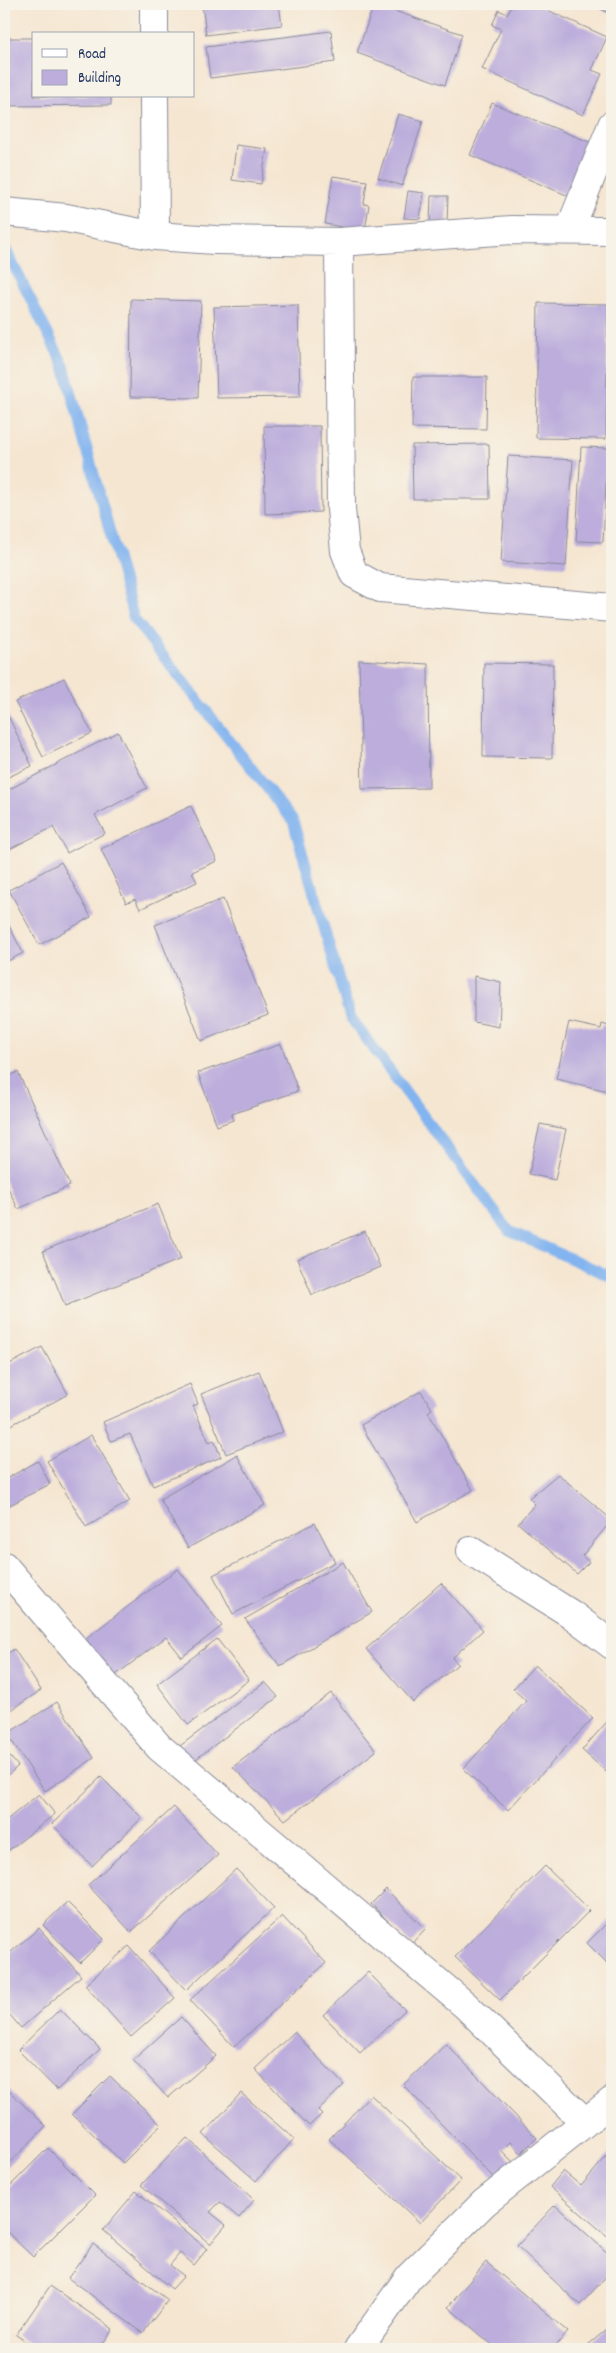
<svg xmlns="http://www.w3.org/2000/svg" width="616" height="2353" viewBox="0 0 616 2353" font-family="Dekko,sans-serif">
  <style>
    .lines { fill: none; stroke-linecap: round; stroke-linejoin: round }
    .stream { stroke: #82b4ef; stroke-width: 11 }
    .building { fill: #bcaddc }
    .minor-casing { stroke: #888a98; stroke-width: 30 }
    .minor { stroke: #fff; stroke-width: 28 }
  </style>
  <rect width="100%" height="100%" fill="#f7f3e8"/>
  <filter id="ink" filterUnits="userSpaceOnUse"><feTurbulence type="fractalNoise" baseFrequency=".02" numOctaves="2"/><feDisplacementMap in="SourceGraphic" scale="10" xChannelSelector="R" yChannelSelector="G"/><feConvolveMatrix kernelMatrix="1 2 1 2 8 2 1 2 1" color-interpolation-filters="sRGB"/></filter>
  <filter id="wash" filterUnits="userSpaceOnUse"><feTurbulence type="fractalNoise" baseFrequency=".0096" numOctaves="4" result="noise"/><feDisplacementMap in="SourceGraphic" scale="20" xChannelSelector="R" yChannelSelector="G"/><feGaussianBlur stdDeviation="1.12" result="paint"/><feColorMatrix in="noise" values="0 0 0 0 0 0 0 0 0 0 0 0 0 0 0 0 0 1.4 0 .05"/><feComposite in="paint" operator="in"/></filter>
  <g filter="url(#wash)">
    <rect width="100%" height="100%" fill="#f5e6d1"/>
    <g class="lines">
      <path class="stream" d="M4 246 64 366 134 619 293 821 350 1017 509 1231 612 1277"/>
    </g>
    <g id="blocks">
      <path class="building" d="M74 4H116V8Z
        M202 4H279L282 25 206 35Z
        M374 4 462 34 445 85 357 53Z
        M513 4H534L607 37 592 70 602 74 583 115 482 69 501 29 492 25 499 10 507 14Z
        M592 4H612V15Z
        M331 31 335 62 210 78 206 47Z
        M4 38H34V96H111V105L4 106Z
        M492 103 592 143 569 196 470 155Z
        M398 114 423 121 402 186 378 178Z
        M236 145 267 149 261 184 232 180Z
        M333 176 367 181 364 204 369 205 365 231 325 224Z
        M408 191 424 193 420 219 404 218Z
        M431 196H448L447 222H430Z
        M131 299 201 301 198 398 130 397Z
        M538 303 608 304 606 439 536 438Z
        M298 305 300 397 217 398 214 307Z
        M413 377H487L486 429 412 428Z
        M264 426H320L321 512 265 514Z
        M489 444 490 499H413L412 445Z
        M581 447 608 448 603 542 576 541Z
        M508 456 573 460 566 566 501 562Z
        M359 660 428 664 429 788 362 789Z
        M484 663 553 664 552 758 483 757Z
        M64 678 92 733 43 757 15 702Z
        M4 707 32 766 4 779Z
        M118 732 147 788 95 815 105 833 67 853 53 827 4 852V792Z
        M191 806 217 861 192 872 197 882 140 909 135 899 126 903 101 849Z
        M61 862 91 917 39 945 9 890Z
        M223 899 268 1015 201 1041 155 925Z
        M4 916 23 953 4 963Z
        M474 976 501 982 499 1027 474 1022Z
        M569 1022 601 1029 602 1024 612 1027V1092L556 1079Z
        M281 1044 298 1091 232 1114 233 1120 217 1126 198 1073Z
        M18 1072 70 1186 18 1209 4 1179V1078Z
        M540 1124 566 1129 555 1180 529 1174Z
        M158 1204 181 1259 65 1306 43 1251Z
        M365 1231 380 1267 312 1295 297 1259Z
        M42 1347 68 1394 4 1429V1367Z
        M259 1371 283 1432 226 1454 201 1394Z
        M190 1384 198 1404 193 1406 209 1442 214 1440 221 1457 153 1486 130 1434 111 1441 103 1422Z
        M421 1391 432 1409 428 1412 473 1490 417 1522 361 1425Z
        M91 1435 130 1501 86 1527 47 1461Z
        M237 1455 265 1505 188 1548 160 1499Z
        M38 1461 50 1484 4 1508V1480Z
        M558 1474 612 1520 582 1556 589 1562 577 1574 518 1523 535 1504 529 1498Z
        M315 1523 335 1562 233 1614 213 1575Z
        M343 1562 372 1612 280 1666 245 1619Z
        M178 1569 222 1626 182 1657 166 1637 112 1678 82 1641Z
        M441 1583 483 1630 452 1658 458 1664 413 1702 366 1649Z
        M217 1639 249 1680 188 1725 157 1684Z
        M14 1649 41 1690 4 1715V1656Z
        M535 1665 593 1718 508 1810 463 1769 526 1701 513 1689Z
        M265 1682 278 1697 192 1762 180 1746Z
        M331 1693 376 1751 285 1820 233 1767Z
        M57 1702 94 1758 45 1791 7 1734Z
        M612 1716V1777L582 1750Z
        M4 1750 18 1766 4 1779Z
        M101 1777 142 1818 92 1866 52 1824Z
        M39 1794 55 1814 4 1854V1822Z
        M174 1807 218 1855 131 1932 88 1885Z
        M545 1866 590 1910 500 2000 455 1957Z
        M236 1869 274 1908 186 1990 149 1951Z
        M386 1889 425 1929 411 1944 371 1904Z
        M67 1902 104 1939 80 1963 43 1925Z
        M282 1916 326 1963 234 2047 190 2000Z
        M612 1918V1968L587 1943Z
        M39 1928 81 1976 21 2028 4 2008V1958Z
        M129 1946 175 1998 131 2037 85 1985Z
        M368 1972 405 2010 360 2053 323 2015Z
        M60 2009 100 2049 57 2090 18 2050Z
        M181 2017 216 2056 168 2098 133 2060Z
        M294 2032 344 2085 318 2110 322 2114 309 2126 255 2069Z
        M446 2044 537 2138 521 2153 511 2142 502 2151 513 2162 495 2179 403 2085Z
        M110 2076 161 2125 123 2163 72 2114Z
        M8 2090 46 2126 4 2169V2094Z
        M241 2093 294 2139 256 2181 203 2134Z
        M371 2095 461 2180 420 2223 329 2139Z
        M187 2138 254 2200 239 2218 220 2202 210 2212 226 2225 210 2244 141 2185Z
        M48 2148 95 2195 33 2257 4 2229V2192Z
        M611 2151 612 2152V2240L550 2187 563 2171 581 2186Z
        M136 2191 207 2249 194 2265 180 2253 170 2265 184 2276 172 2289 103 2230Z
        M555 2205 612 2257V2270L580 2305 517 2246Z
        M93 2244 168 2300 143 2333 68 2278Z
        M486 2262 568 2332 553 2349H497L448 2307Z
        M50 2286 113 2329 99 2349H38L16 2335Z
        M612 2325V2349H583Z"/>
    </g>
  </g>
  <g filter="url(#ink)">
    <use href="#blocks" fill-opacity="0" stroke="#888a98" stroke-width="1"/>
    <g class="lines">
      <g class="minor-casing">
        <path id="minor" d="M154 4V34
          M154 96 155 236
          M4 212 66 218 155 236 215 240 339 242 512 230 612 231
          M570 229 612 125
          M339 242 341 509 345 551 354 574 380 588 612 608
          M471 1551 571 1614 612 1645
          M4 1566 159 1747 465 2005 584 2121
          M358 2349 409 2277 484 2203 612 2101"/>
      </g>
      <use href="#minor" class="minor"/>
    </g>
  </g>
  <rect width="616" height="2353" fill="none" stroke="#f7f3e8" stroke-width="20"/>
  <rect x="32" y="32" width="162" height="65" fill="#f7f3e8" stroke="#9fa5b1"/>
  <rect x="42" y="49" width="25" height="8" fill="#ffffff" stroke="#9fa5b1"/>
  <text x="78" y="58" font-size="15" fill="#1b2f5e">Road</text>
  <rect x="42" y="70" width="25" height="15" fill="#bcaddc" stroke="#9fa5b1"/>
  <text x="78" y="82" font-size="15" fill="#1b2f5e">Building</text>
</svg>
